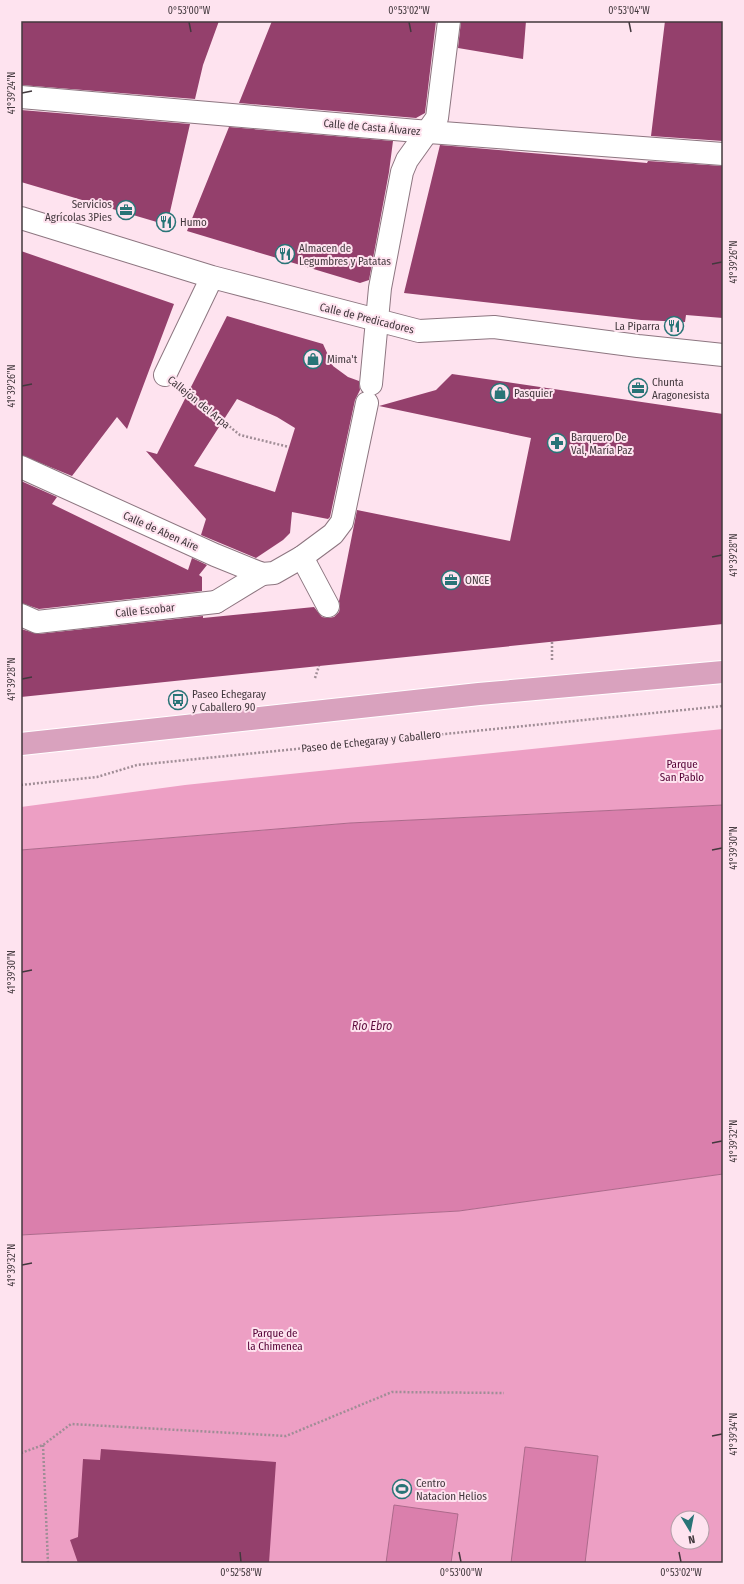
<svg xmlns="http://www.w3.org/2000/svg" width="744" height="1584" viewBox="0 0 744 1584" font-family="'Fira Sans Condensed',sans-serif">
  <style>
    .green { fill: #ed9fc4; fill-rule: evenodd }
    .water { fill: #da7fac; stroke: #ac6a8b }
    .building { fill: #94406c; fill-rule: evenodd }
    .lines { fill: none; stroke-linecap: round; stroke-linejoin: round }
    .pedestrian-casing { stroke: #8d7680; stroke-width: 24 }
    .minor-casing { stroke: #8d7680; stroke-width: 24 }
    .primary-casing { stroke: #fff; stroke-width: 24 }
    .path { stroke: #a08d96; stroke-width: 2.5; stroke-dasharray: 2 2; stroke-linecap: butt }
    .pedestrian { stroke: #fff; stroke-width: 22 }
    .minor { stroke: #fff; stroke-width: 22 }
    .primary { stroke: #d9a2be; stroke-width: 22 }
    .ticks { fill: none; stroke: #42383d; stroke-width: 1.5 }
    .labels { text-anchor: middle; stroke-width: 4; stroke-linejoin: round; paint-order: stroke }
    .street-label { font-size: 11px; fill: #42383d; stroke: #fee3ef }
    .poi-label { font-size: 11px; fill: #42383d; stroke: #fee3ef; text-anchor: start }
    .park-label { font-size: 11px; fill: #530034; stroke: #fee3ef }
    .water-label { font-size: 12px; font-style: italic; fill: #600f3f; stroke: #fee3ef }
    .neatline { fill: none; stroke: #42383d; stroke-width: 1.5 }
    .ticks-label { font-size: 10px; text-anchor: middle; fill: #42383d }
  </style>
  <rect width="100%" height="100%" fill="#fee3ef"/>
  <path class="green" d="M723 729V805L350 823 21 850V807L185 785Z
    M723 1174V1563H21V1235L459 1211ZM678 1518H702V1542H678Z"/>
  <path class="water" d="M723 805V1174L459 1211 21 1235V850L350 823Z
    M525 1447 598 1456 585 1563H511Z
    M394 1505 458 1514 451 1563H386Z"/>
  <path class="building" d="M21 21H219L203 65 195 99 21 85Z
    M272 21H436L425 113 416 118 239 103Z
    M461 21H526L523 59 458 48Z
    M665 21H723V141L651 136Z
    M21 110 190 124 167 225 21 182Z
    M229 127 393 141 389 172 369 280 360 283 187 231Z
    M440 145 647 163 648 161 723 166V318L686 315 685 322 641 320 404 293Z
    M21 251 174 304 127 429 117 417 72 476 21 455Z
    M227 316 323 344 333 366 348 377 359 381 360 390 355 400 330 517 328 519 292 512 290 533 283 540 256 558 201 535 206 519 146 451 157 454ZM237 399 277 417 295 428 275 492 194 466Z
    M452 374 723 414V624L21 697V629L38 634 203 616V618L314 607 322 617 328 618 334 617 339 612 340 607 339 601 357 510 510 541 531 438 379 406 436 390Z
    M21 481 57 497 52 504 188 570 192 558 207 565 199 575 202 577V591L39 609 21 603Z
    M101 1449 276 1462 269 1563H78L70 1540 78 1537 83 1459 100 1460Z"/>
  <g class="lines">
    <g class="pedestrian-casing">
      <path id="pedestrian" d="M21 97 429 132 723 154
        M302 557 328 606
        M216 602 262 574"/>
    </g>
    <g class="minor-casing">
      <path id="minor" d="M21 218 212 277 419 331 494 327 638 346 723 355
        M165 375 212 277
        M371 384 380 288 402 172 407 160 437 118 449 21
        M21 467 215 555 262 574 274 573 302 557 333 534 342 522 367 403
        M21 615 37 622 216 602"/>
    </g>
    <g class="primary-casing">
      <path id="primary" d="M21 744 479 694 723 672"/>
    </g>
    <path class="path" d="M186 391 240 435 289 447
      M552 642V660
      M315 678 319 666
      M21 785 97 777 137 765 723 706
      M43 1445 48 1563
      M21 1453 43 1445 71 1424 286 1436 392 1392 504 1393"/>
    <use href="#pedestrian" class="pedestrian"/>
    <use href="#minor" class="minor"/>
    <use href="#primary" class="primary"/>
  </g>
  <path class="ticks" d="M189 22 191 32M409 22 411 32M629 22 631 32M22 93 32 91M712 264 722 262M22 386 32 384M712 557 722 555M22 679 32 677M712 850 722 848M22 972 32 970M712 1143 722 1141M22 1265 32 1263M712 1436 722 1434M240 1552 241 1562M459 1552 461 1562M679 1552 681 1562"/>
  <defs>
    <g id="office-ring" transform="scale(1)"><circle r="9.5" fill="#fee3ef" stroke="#297477" stroke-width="1.5"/><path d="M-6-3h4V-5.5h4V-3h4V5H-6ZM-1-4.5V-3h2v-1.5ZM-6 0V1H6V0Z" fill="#297477"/></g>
    <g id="restaurant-ring" transform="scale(1)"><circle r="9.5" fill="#fee3ef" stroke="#297477" stroke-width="1.5"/><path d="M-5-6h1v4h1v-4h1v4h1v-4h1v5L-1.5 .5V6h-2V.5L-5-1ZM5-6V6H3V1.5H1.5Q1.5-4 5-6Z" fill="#297477"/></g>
    <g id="shop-ring" transform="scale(1)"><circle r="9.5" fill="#fee3ef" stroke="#297477" stroke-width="1.5"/><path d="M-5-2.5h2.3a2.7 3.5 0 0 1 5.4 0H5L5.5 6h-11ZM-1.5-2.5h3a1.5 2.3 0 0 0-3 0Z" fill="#297477"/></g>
    <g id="pharmacy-ring" transform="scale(1)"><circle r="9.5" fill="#fee3ef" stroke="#297477" stroke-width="1.5"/><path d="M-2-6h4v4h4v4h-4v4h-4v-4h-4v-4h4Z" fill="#297477"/></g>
    <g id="bus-ring" transform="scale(1)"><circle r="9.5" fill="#fee3ef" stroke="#297477" stroke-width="1.5"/><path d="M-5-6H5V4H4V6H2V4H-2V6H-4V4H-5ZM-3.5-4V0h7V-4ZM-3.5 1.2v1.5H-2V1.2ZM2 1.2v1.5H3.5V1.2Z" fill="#297477"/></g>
    <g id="stadium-ring" transform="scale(1)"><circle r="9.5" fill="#fee3ef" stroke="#297477" stroke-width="1.5"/><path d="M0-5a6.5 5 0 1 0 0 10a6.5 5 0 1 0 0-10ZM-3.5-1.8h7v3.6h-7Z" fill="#297477"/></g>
  </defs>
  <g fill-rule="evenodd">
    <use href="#office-ring" x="126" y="210"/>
    <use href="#restaurant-ring" x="166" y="222"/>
    <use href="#restaurant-ring" x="285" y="254"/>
    <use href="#restaurant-ring" x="674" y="326"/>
    <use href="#shop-ring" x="313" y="359"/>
    <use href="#office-ring" x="638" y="388"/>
    <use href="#shop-ring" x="500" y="393"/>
    <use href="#pharmacy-ring" x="557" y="443"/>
    <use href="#office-ring" x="451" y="580"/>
    <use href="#bus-ring" x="178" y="700"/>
    <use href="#stadium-ring" x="402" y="1489"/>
  </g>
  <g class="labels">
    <g class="street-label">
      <text transform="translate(372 127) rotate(5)" y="4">Calle de Casta Álvarez</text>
      <text transform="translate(367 318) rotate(14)" y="4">Calle de Predicadores</text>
      <text transform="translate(199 402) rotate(39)" y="4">Callejón del Arpa</text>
      <text transform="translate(161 531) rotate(24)" y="4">Calle de Aben Aire</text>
      <text transform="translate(145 610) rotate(-6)" y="4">Calle Escobar</text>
      <text transform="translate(371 741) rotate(-6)" y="4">Paseo de Echegaray y Caballero</text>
    </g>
    <g class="poi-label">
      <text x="112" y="208" text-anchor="end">Servicios<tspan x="112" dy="13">Agrícolas 3Pies</tspan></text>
      <text x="180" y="226">Humo</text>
      <text x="299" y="252">Almacen de<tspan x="299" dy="13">Legumbres y Patatas</tspan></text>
      <text x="660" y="330" text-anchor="end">La Piparra</text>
      <text x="327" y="363">Mima't</text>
      <text x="652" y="386">Chunta<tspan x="652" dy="13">Aragonesista</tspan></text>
      <text x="514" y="397">Pasquier</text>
      <text x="571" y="441">Barquero De<tspan x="571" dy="13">Val, María Paz</tspan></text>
      <text x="465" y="584">ONCE</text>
      <text x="192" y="698">Paseo Echegaray<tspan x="192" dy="13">y Caballero 90</tspan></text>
      <text x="416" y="1487">Centro<tspan x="416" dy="13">Natacion Helios</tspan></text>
    </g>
    <g class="park-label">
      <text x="682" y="768">Parque<tspan x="682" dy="13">San Pablo</tspan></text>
      <text x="275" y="1337">Parque de<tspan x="275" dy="13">la Chimenea</tspan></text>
    </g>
    <g class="water-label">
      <text x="372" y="1030">Río Ebro</text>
    </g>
  </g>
  <rect width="744" height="1584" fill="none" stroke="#fee3ef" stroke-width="44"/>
  <g transform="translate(690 1530) rotate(170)"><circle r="19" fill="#fee3ef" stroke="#b39fa8"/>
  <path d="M0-3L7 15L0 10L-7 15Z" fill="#297477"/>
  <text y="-6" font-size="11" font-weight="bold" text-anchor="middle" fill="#42383d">N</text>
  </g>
  <rect x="22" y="22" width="700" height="1540" class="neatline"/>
  <g class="ticks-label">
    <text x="189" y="14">0°53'00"W</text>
    <text x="409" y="14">0°53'02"W</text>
    <text x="629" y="14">0°53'04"W</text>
    <text transform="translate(11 93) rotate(-90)" y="4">41°39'24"N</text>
    <text transform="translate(733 262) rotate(-90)" y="4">41°39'26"N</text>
    <text transform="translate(11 386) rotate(-90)" y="4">41°39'26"N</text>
    <text transform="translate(733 555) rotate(-90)" y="4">41°39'28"N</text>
    <text transform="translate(11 679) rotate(-90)" y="4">41°39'28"N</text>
    <text transform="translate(733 848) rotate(-90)" y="4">41°39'30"N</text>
    <text transform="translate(11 972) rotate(-90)" y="4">41°39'30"N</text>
    <text transform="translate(733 1141) rotate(-90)" y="4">41°39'32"N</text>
    <text transform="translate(11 1265) rotate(-90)" y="4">41°39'32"N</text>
    <text transform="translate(733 1434) rotate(-90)" y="4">41°39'34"N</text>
    <text x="241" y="1576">0°52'58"W</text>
    <text x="461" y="1576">0°53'00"W</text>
    <text x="681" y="1576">0°53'02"W</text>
  </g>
</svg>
